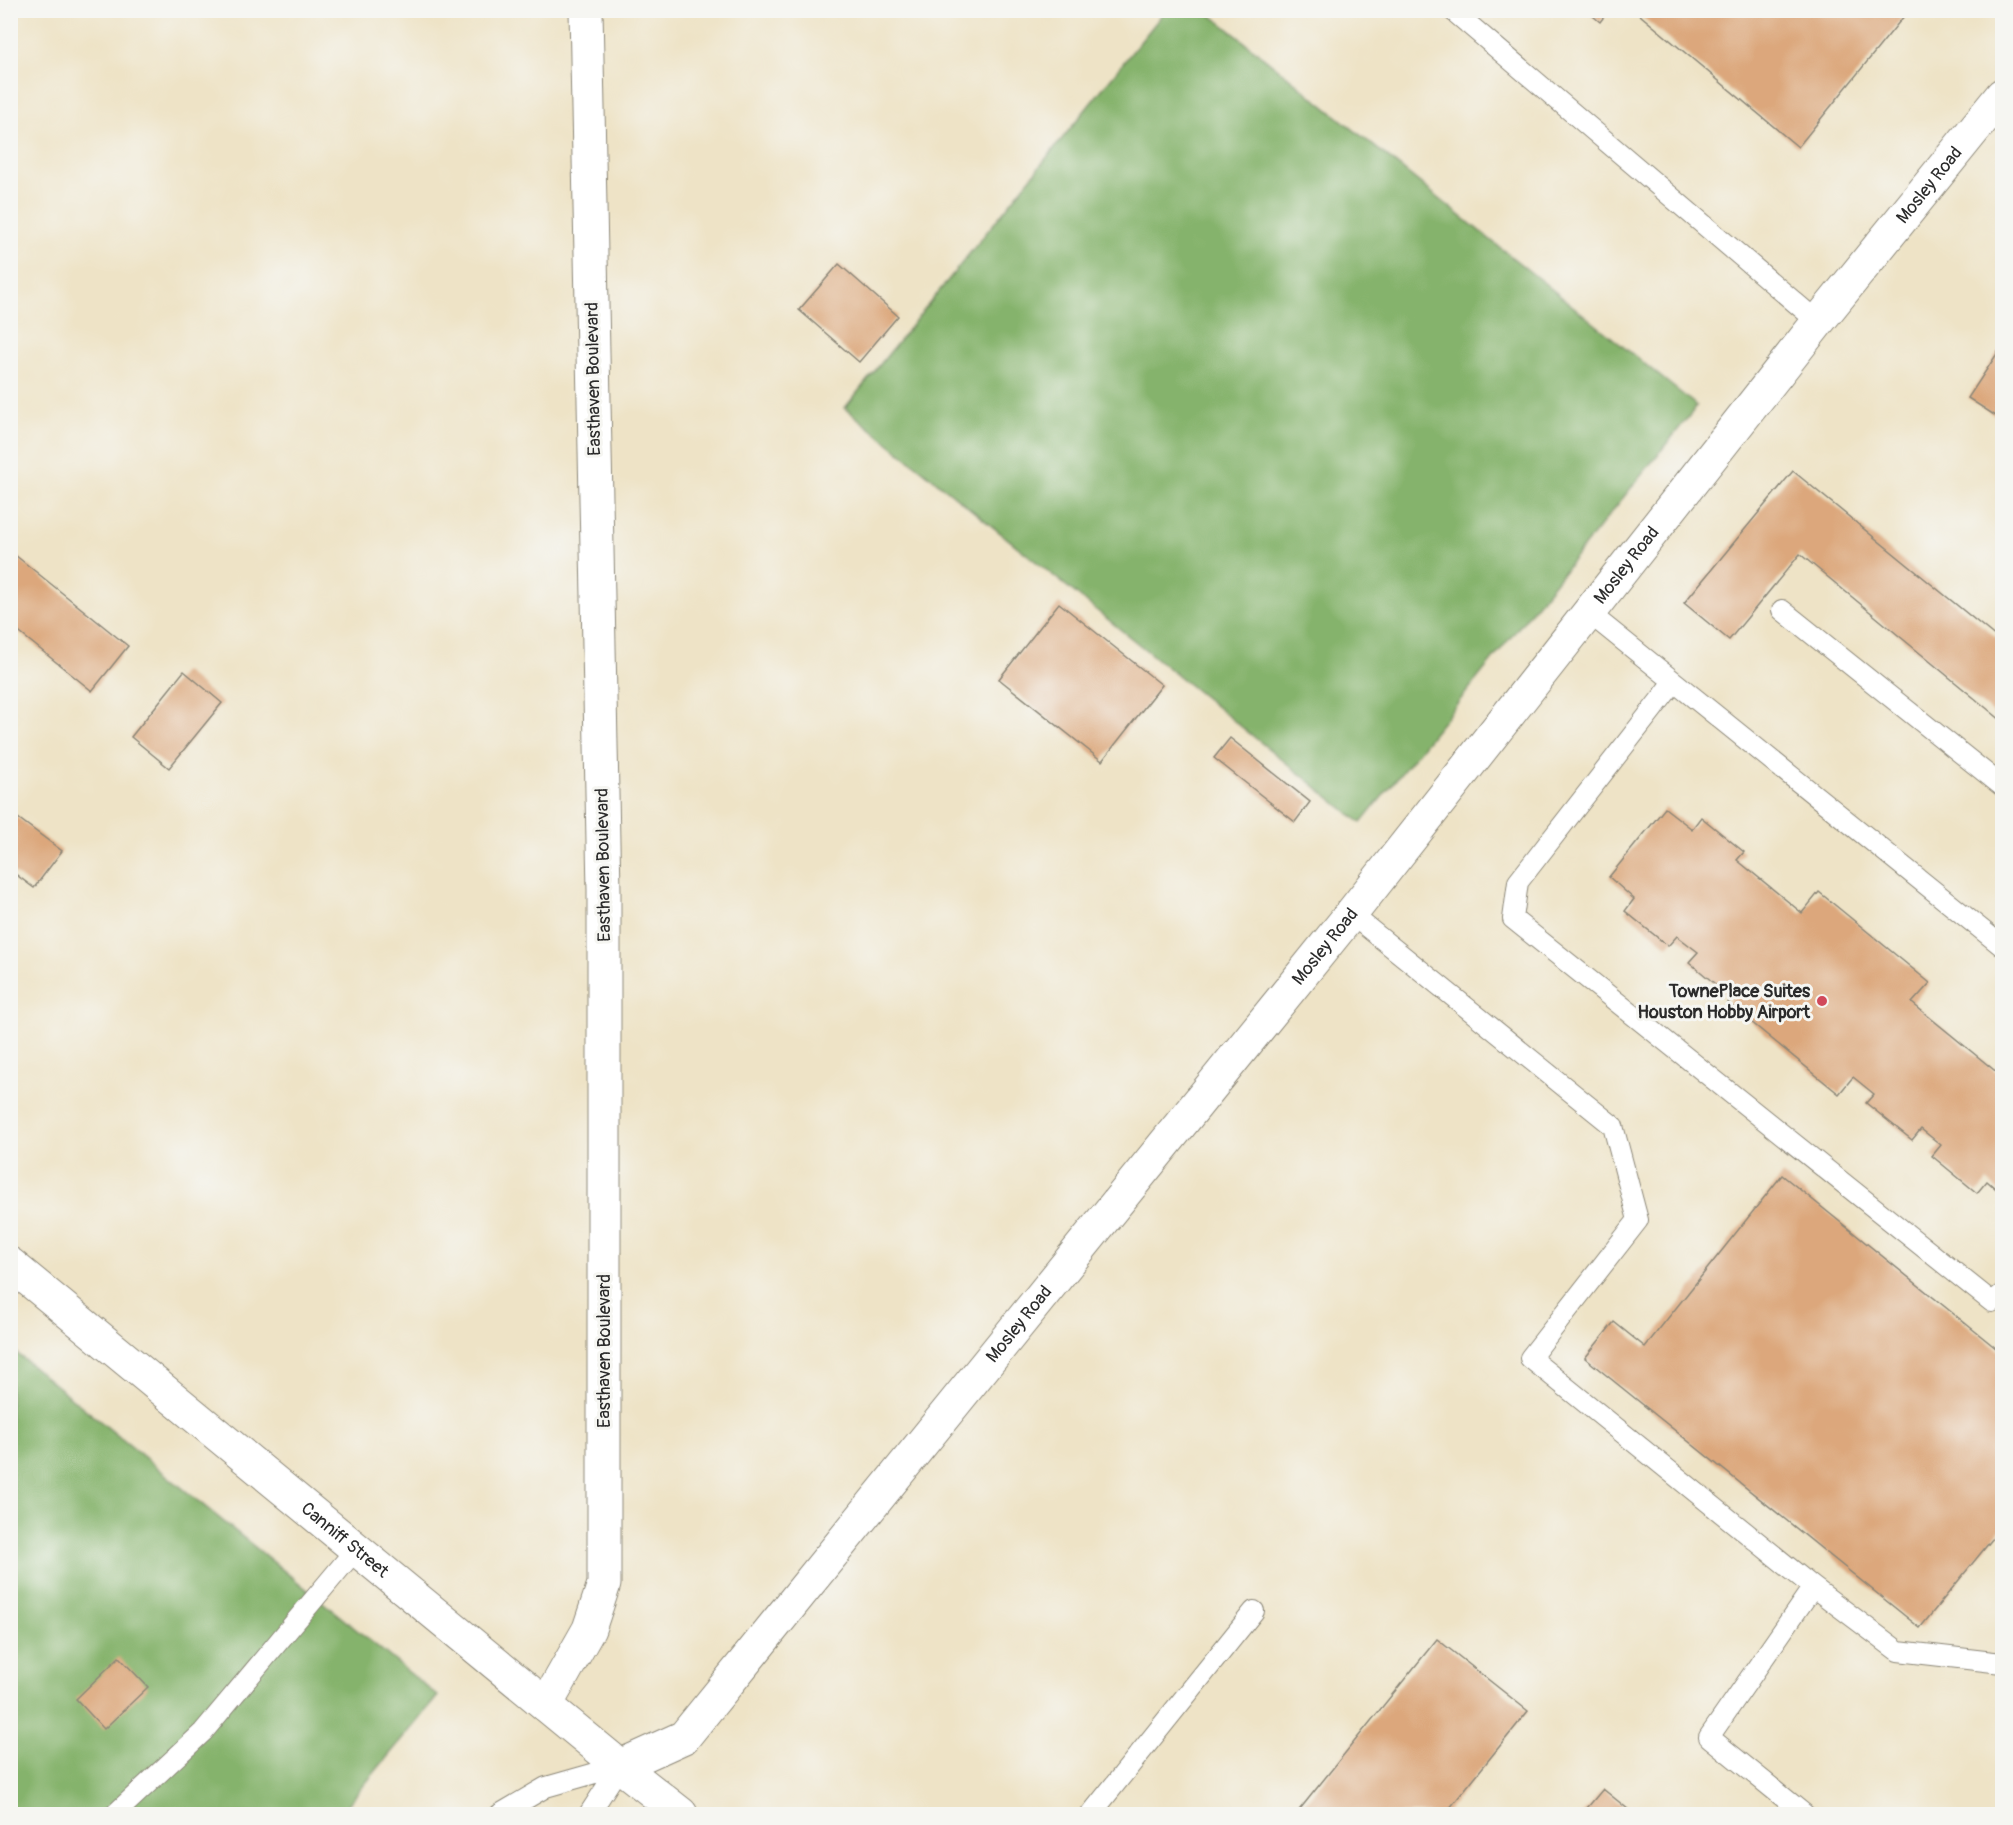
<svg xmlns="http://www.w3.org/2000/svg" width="2013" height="1825" viewBox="0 0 2013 1825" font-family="Pangolin,sans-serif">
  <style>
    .forest { fill: #85b36c; stroke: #586f4c; stroke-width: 1.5 }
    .building { fill: #dca77b }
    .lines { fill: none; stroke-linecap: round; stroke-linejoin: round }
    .lane-casing { stroke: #8c8778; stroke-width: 22 }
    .street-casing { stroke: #8c8778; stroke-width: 35 }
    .lane { stroke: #fff; stroke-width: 20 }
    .street { stroke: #fff; stroke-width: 33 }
    .poi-dot { fill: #d1495b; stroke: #f6f6f2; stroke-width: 2 }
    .labels { text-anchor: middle; stroke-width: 6; stroke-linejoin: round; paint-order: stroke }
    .street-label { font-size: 18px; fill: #2b2b2b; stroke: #f6f6f2 }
    .poi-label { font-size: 18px; font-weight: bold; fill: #2b2b2b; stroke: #f6f6f2; text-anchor: end }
  </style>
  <rect width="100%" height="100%" fill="#f6f6f2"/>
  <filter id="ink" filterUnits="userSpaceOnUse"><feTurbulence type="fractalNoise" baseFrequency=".0167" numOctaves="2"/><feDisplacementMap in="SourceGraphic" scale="12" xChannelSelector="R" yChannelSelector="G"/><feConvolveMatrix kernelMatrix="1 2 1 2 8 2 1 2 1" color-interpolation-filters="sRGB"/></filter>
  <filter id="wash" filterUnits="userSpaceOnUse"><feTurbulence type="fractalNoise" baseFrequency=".008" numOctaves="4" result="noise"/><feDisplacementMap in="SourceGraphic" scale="24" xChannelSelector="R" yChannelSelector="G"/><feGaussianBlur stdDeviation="1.35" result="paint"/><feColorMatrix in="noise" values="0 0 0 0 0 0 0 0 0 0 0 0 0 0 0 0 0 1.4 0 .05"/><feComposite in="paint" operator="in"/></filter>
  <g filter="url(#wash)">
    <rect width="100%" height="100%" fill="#eee3c6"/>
    <path class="forest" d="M1165 11H1206L1697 406 1361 823 845 408Z
      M10 1348 438 1696 340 1814H11Z"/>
    <g id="blocks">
      <path class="building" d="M1586 10H1609L1600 22Z
        M1634 10H1909L1798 147Z
        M839 264 898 316 859 362 799 310Z
        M2002 346V420L1968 398Z
        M1793 471 2002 642V721L1800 554 1729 640 1684 603Z
        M10 551 128 646 92 691 10 625Z
        M1059 603 1162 685 1102 761 999 679Z
        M184 671 222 703 169 768 131 737Z
        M1230 738 1310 802 1295 822 1214 758Z
        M1665 808 1692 829 1701 817 1744 852 1737 860 1802 913 1819 892 1930 983 1912 1003 1999 1074 2002 1070V1194L1987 1181 1977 1193 1932 1156 1941 1145 1921 1129 1912 1140 1866 1103 1874 1094 1853 1077 1839 1094 1728 1003 1732 998 1689 962 1698 952 1677 936 1668 946 1625 911 1634 899 1609 877Z
        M10 812 62 851 34 888 10 870Z
        M1782 1175 2002 1353V1527L1920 1628 1585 1358 1614 1322 1645 1347Z
        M1437 1639 1528 1711 1445 1814H1296Z
        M119 1657 148 1687 104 1729 76 1699Z
        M1603 1789 1634 1814H1582Z"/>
    </g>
  </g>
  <g filter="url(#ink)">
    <use href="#blocks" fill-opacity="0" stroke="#8c8778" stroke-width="1.5"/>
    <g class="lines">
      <g class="lane-casing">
        <path id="lane" d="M1452 10 1818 322
          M1782 610 2002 786
          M1589 613 2002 946
          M1674 682 1518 882 1513 919 1992 1302 2002 1294
          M1351 914 1613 1126 1638 1220 1530 1358 1813 1587
          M115 1814 203 1732 356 1549
          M500 1814 546 1787 620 1766
          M589 1814 620 1766
          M1091 1814 1254 1611
          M1804 1814 1709 1737 1813 1587 1898 1651 2002 1663"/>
      </g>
      <g class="street-casing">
        <g id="street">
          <path id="s1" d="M10 1264 620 1766 681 1814"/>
          <path d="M546 1705 589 1629 604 1584V891L586 10"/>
          <path id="s2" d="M620 1766 684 1737 1351 914 1818 322 2002 95"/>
        </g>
      </g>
      <use href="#lane" class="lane"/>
      <use href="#street" class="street"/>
    </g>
  </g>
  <circle class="poi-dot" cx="1822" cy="1001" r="6"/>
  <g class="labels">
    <g class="street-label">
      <text dy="6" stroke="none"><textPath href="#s2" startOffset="2060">Mosley Road</textPath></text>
      <text transform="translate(593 379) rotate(-91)" y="6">Easthaven Boulevard</text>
      <text dy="6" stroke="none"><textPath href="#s2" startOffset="1574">Mosley Road</textPath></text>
      <text transform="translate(603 865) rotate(-91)" y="6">Easthaven Boulevard</text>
      <text dy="6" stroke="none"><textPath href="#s2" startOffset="1088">Mosley Road</textPath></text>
      <text dy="6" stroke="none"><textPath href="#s2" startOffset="602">Mosley Road</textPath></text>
      <text transform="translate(604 1351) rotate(-90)" y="6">Easthaven Boulevard</text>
      <text dy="6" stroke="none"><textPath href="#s1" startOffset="434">Canniff Street</textPath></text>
    </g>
    <g class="poi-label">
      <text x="1810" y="997">TownePlace Suites<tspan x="1810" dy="21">Houston Hobby Airport</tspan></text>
    </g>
  </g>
  <rect width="2013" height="1825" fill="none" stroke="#f6f6f2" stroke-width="36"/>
</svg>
